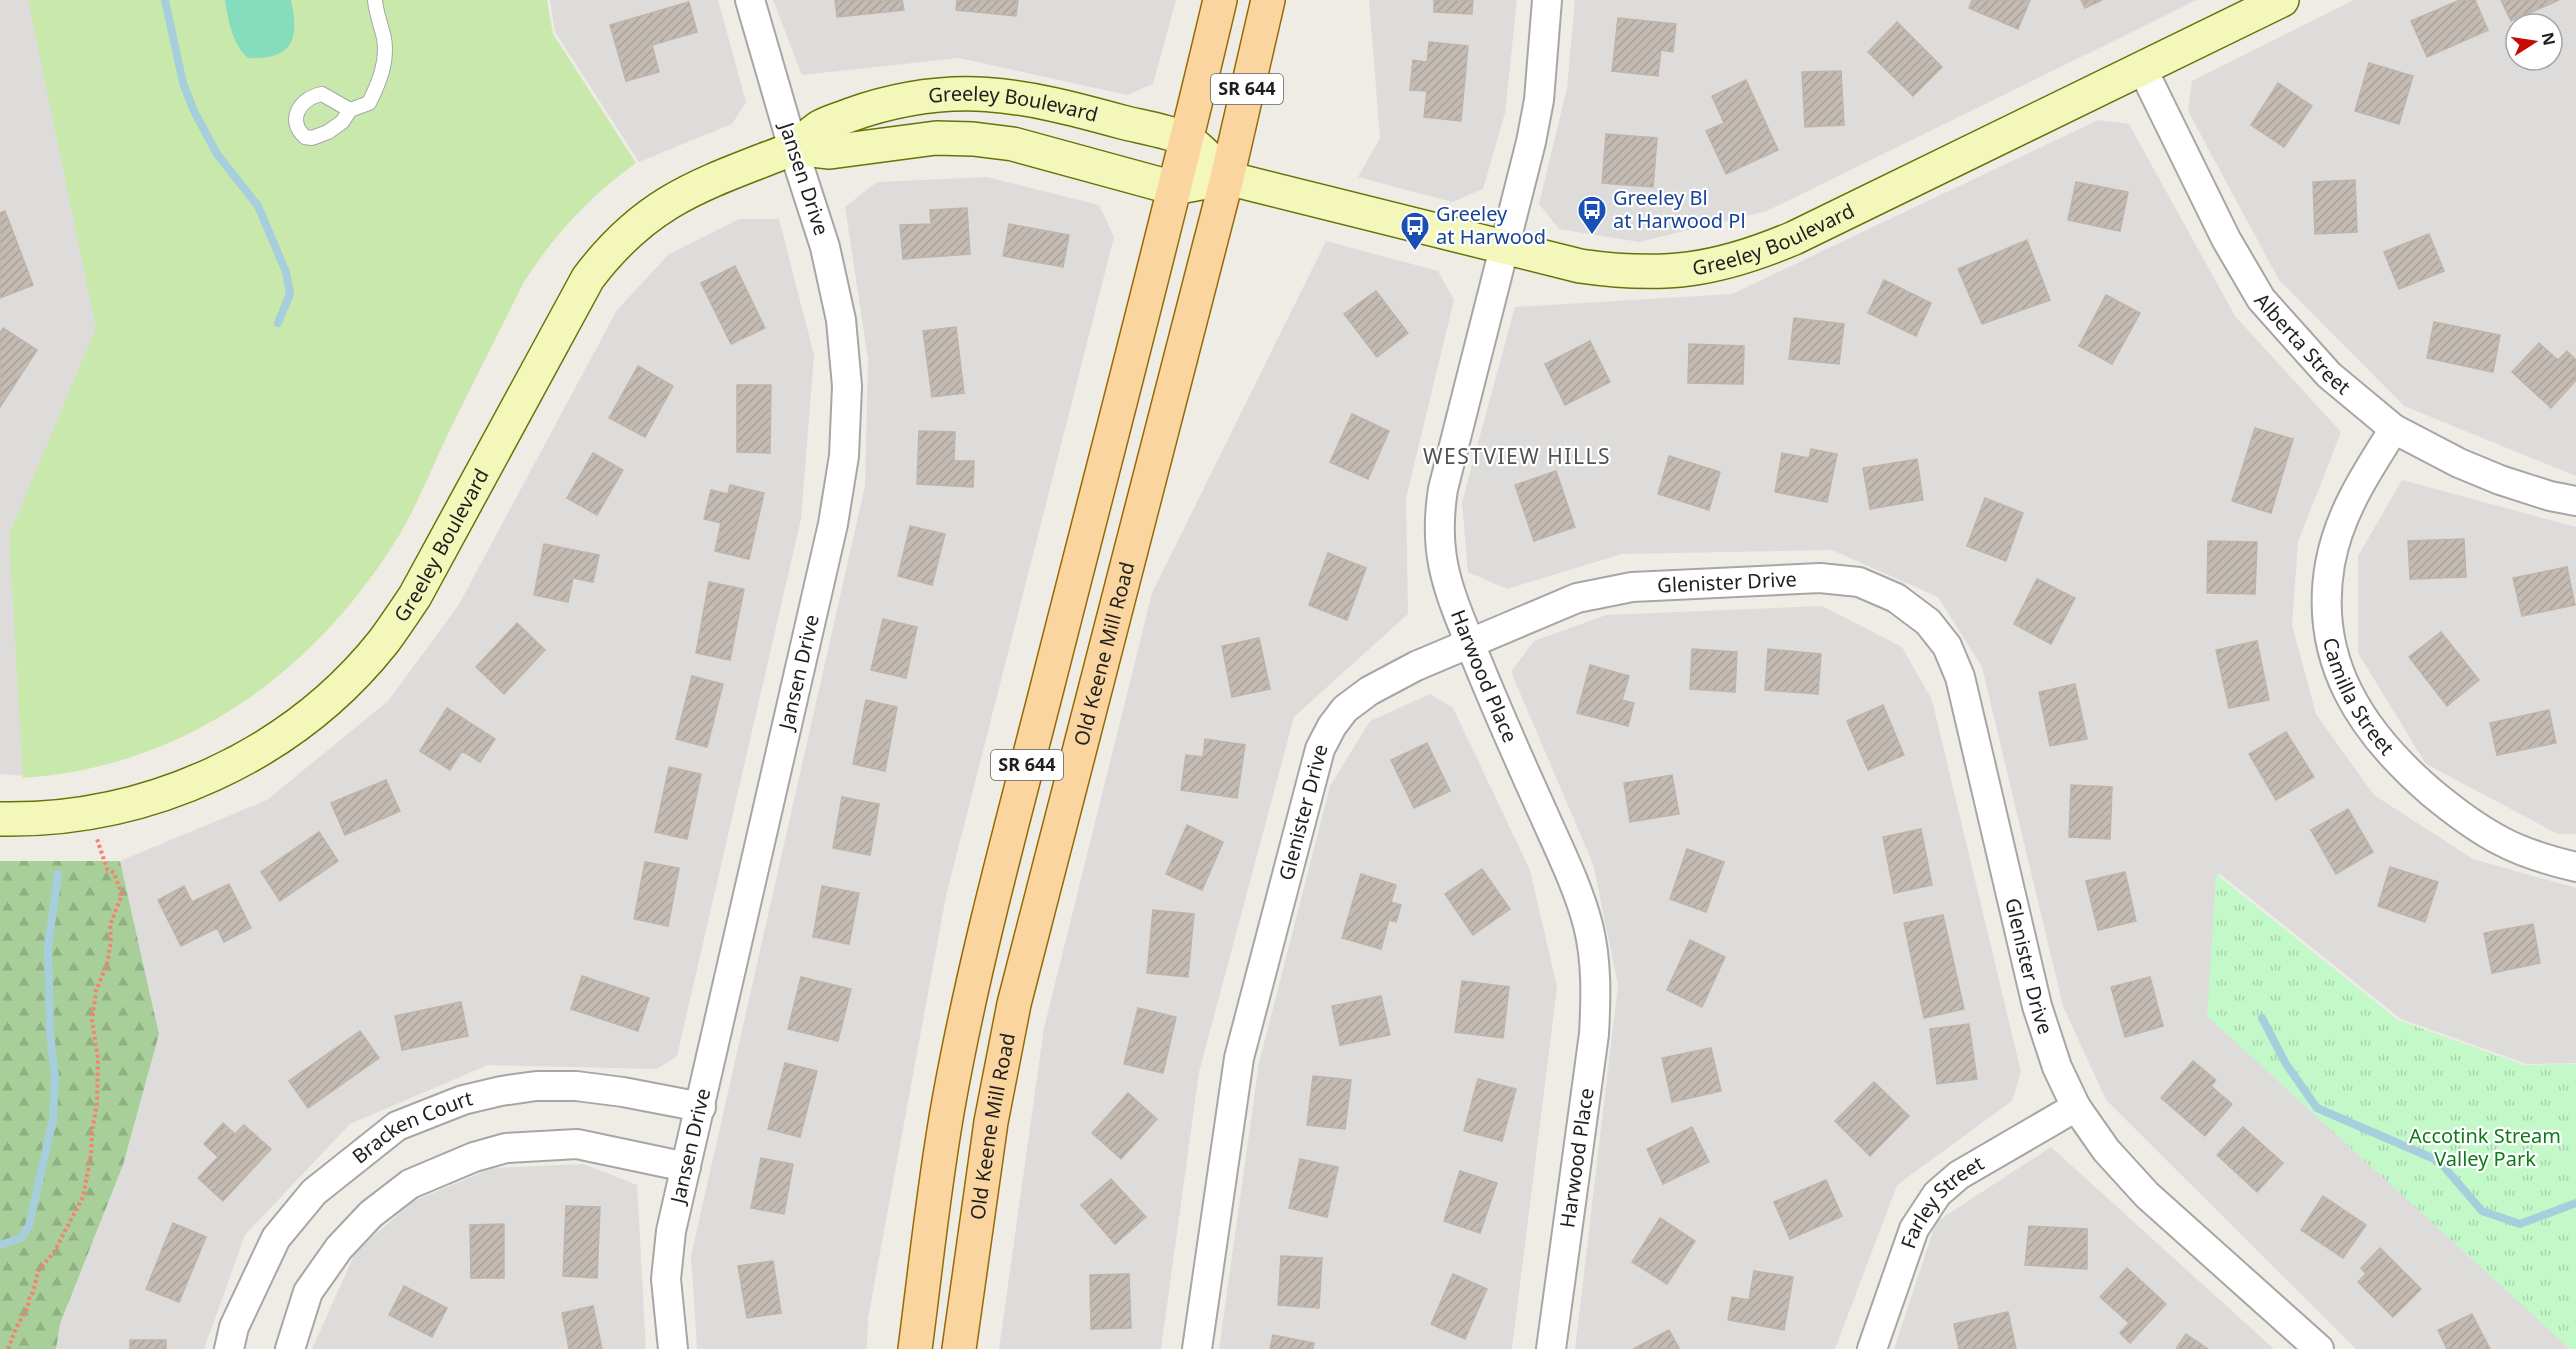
<svg xmlns="http://www.w3.org/2000/svg" width="2576" height="1349" viewBox="0 0 2576 1349" font-family="'Noto Sans',sans-serif">
  <style>
    .residential { fill: #dddcdb; fill-rule: evenodd }
    .grass { fill: #c8e8ac }
    .forest { fill: url(#forest-firs) }
    .park { fill: url(#park-tufts) }
    .pitch { fill: #85ddbd }
    .lines { fill: none; stroke-linecap: round; stroke-linejoin: round }
    .stream { stroke: #a6cedc; stroke-width: 8 }
    .building { fill: url(#building-hatch); stroke: #c1b3a8; stroke-width: 1.5 }
    .lane-casing { stroke: #a6a6a6; stroke-width: 16 }
    .street-casing { stroke: #a6a6a6; stroke-width: 32 }
    .secondary-casing { stroke: #657407; stroke-width: 36 }
    .primary-casing { stroke: #966a03; stroke-width: 36 }
    .path { stroke: #f7816e; stroke-width: 4; stroke-dasharray: 3 3; stroke-linecap: butt }
    .lane { stroke: #fff; stroke-width: 14 }
    .street { stroke: #fff; stroke-width: 28 }
    .secondary { stroke: #f3f8ba; stroke-width: 33 }
    .primary { stroke: #fad59f; stroke-width: 33 }
    .labels { text-anchor: middle; stroke-width: 4.5; stroke-linejoin: round; paint-order: stroke }
    .shield { fill: #fff; stroke: #626262; stroke-width: 1.5 }
    .shield-label { font-size: 18px; font-weight: bold; fill: #1f1f1f }
    .street-label { font-size: 20px; fill: #1f1f1f; stroke: #fff }
    .transit-label { font-size: 20px; fill: #164399; stroke: #fff; text-anchor: start }
    .park-label { font-size: 20px; fill: #0e7b1a; stroke: #fff }
    .neighbourhood-label { font-size: 21px; letter-spacing: 1.5px; fill: #525252; stroke: #fff }
  </style>
  <defs>
    <pattern id="forest-firs" width="22" height="20" patternUnits="userSpaceOnUse" patternTransform="scale(1.5)"><rect width="22" height="20" fill="#a8ce9a"/><path d="M5 1l3.5 6h-7zM16 11l3.5 6h-7z" fill="#90b084"/></pattern>
    <pattern id="park-tufts" width="24" height="20" patternUnits="userSpaceOnUse" patternTransform="scale(1.5)"><rect width="24" height="20" fill="#c3f8c9"/><path d="M3 7l-1-3M5 7V3M7 7l1-3M15 17l-1-3M17 17v-4M19 17l1-3" fill="none" stroke="#a7d4ac"/></pattern>
    <pattern id="building-hatch" width="6" height="6" patternUnits="userSpaceOnUse" patternTransform="scale(1.5)"><rect width="6" height="6" fill="#c4bcb4"/><path d="M-1 1l2-2M0 6l6-6M5 7l2-2" fill="none" stroke="#a8a19a"/></pattern>
  </defs>
  <rect width="100%" height="100%" fill="#efece5"/>
  <path class="residential" d="M0 0H31L99 327 25 776 0 774Z
    M550 0H718L746 102 732 124 639 162 555 32Z
    M773 0H1176L1153 84 1127 95 959 58 802 75Z
    M1369 0H1517L1505 113 1483 189 1452 202 1358 177 1380 138Z
    M1575 0H2197L1767 211 1639 242 1559 229 1539 204 1567 88Z
    M2354 0H2576V476L2404 406 2279 280 2188 111 2192 81ZM2516 24H2552V60H2516Z
    M2098 120 2129 124 2235 316 2341 432 2298 542 2292 625 2316 714 2374 795 2473 859 2576 888V1063L2527 1064 2401 1019 2219 873 2213 940 2574 1349H2356L2106 1100 2063 1006 1982 667 1938 597 1832 550 1622 554 1507 589 1468 572 1462 502 1515 307 1732 294Z
    M987 177 1099 205 1114 237 946 896 868 1318 867 1349H697L691 1256 865 486 868 359 845 207 877 182Z
    M739 219H779L814 355 801 519 677 1056 657 1069 488 1065 350 1124 245 1235 204 1349H56L60 1324 123 1165 159 1034 120 861 267 800 388 701 458 606 617 310 669 254Z
    M1326 241 1438 271 1454 300 1406 498 1408 614 1294 717 1199 1072 1161 1349H999L1044 1028 1152 593Z
    M2402 480 2576 527V834H2558L2426 764 2358 653V556Z
    M1822 606 1902 647 1932 700 2021 1072 2012 1101 1897 1185 1835 1349H1575L1618 985 1593 864 1511 672 1534 641 1606 615Z
    M1430 694 1453 708 1530 870 1557 987 1512 1349H1219L1259 1063 1330 786 1370 721Z
    M2051 1147 2274 1349H1894L1936 1222Z
    M584 1164 637 1185 646 1349H312L356 1251 414 1201 492 1168Z"/>
  <path class="grass" d="M28 0H547L553 34 636 163C590 196 554 235 524 282 496 339 466 395 439 453 427 480 415 508 400 534 316 672 185 767 23 778L9 535 96 328Z"/>
  <path class="forest" d="M0 861H120L159 1034 123 1165 60 1324 56 1349H0Z"/>
  <path class="park" d="M2216 874 2398 1020 2524 1065 2576 1064V1349H2570L2207 1016Z"/>
  <path class="pitch" d="M225 0H291C300 40 292 60 248 58 232 44 228 20 225 0Z"/>
  <g class="lines">
    <path class="stream" d="M165 0 183 83 194 111 217 154 258 206 286 272 290 294 278 323
      M2262 1018 2286 1064 2317 1108 2439 1161 2482 1211 2520 1224 2576 1203
      M0 1245 21 1238 29 1226 53 1119 55 1078 50 1031 48 947 58 874"/>
  </g>
  <path class="building" d="M835 0H902L904 10 837 17Z
    M957 0H1018L1016 16 956 10Z
    M1434 0H1473L1472 14 1434 12Z
    M1972 0H2030L2018 29 1969 8Z
    M2081 0H2102L2085 8Z
    M2460 0H2475L2488 30 2427 57 2411 21Z
    M2501 0H2559L2511 21Z
    M689 2 697 32 652 45 659 72 626 81 610 25Z
    M1618 18 1676 24 1673 52 1661 50 1658 76 1612 71Z
    M1897 22 1942 67 1913 96 1868 52Z
    M1429 42 1468 46 1461 121 1424 117 1427 91 1410 90 1413 60 1427 62Z
    M2369 63 2413 76 2399 124 2355 111Z
    M1841 71 1844 125 1805 127 1802 72Z
    M1746 80 1778 150 1726 174 1706 131 1724 123 1712 96Z
    M2278 83 2312 106 2284 147 2251 125Z
    M1606 134 1657 138 1653 187 1602 183Z
    M2355 180 2357 232 2315 234 2313 182Z
    M2076 182 2128 192 2120 231 2068 220Z
    M967 208 970 254 903 259 900 225 931 224 930 210Z
    M5 211 33 285 0 298V213Z
    M1009 224 1069 235 1063 267 1003 256Z
    M2429 234 2444 271 2399 289 2384 252Z
    M2027 240 2050 300 1982 324 1958 269Z
    M735 266 765 328 731 344 701 283Z
    M1884 280 1931 303 1916 336 1868 313Z
    M1376 291 1408 333 1377 357 1344 314Z
    M2106 295 2140 313 2112 364 2079 346Z
    M1794 318 1844 324 1839 364 1789 359Z
    M2434 322 2500 335 2493 372 2427 358Z
    M956 327 964 393 932 397 923 331Z
    M3 328 37 350 0 407V333Z
    M1590 341 1610 382 1565 405 1545 364Z
    M2539 343 2558 360 2567 351 2576 360V380L2551 408 2512 372Z
    M1689 344 1744 346 1743 384 1688 383Z
    M638 366 673 386 645 437 609 418Z
    M737 385H771L770 453 737 452Z
    M1352 414 1389 431 1368 479 1330 462Z
    M2255 428 2293 439 2271 513 2232 501Z
    M919 431 955 432 954 461H974L973 487 917 484Z
    M1811 449 1837 454 1827 502 1775 492 1782 453 1809 458Z
    M593 453 623 470 597 515 567 498Z
    M1669 456 1720 472 1709 510 1658 494Z
    M1917 459 1923 500 1870 509 1863 468Z
    M1556 471 1575 527 1534 541 1515 485Z
    M730 485 764 493 749 559 715 551 721 523 704 519 711 490 728 494Z
    M1985 498 2023 513 2006 561 1967 546Z
    M910 526 945 534 932 585 898 576Z
    M2464 539 2466 577 2410 579 2408 541Z
    M2208 541 2257 542 2255 594 2207 593Z
    M544 544 599 555 593 582 573 578 568 602 534 595Z
    M1328 553 1366 568 1347 620 1309 605Z
    M2567 567 2575 605 2522 616 2513 578Z
    M2037 579 2075 598 2051 644 2014 624Z
    M709 582 744 589 730 660 696 653Z
    M883 619 917 627 906 678 871 670Z
    M517 623 545 650 504 694 476 667Z
    M2441 632 2479 680 2447 706 2409 657Z
    M1259 638 1270 689 1232 697 1222 646Z
    M2257 641 2269 700 2229 708 2216 650Z
    M1692 649 1737 652 1735 692 1690 689Z
    M1768 649 1821 654 1818 694 1765 690Z
    M1590 665 1629 676 1622 700 1634 703 1628 726 1577 713Z
    M692 676 723 684 707 747 676 739Z
    M2075 684 2087 739 2050 746 2039 692Z
    M866 700 897 707 885 771 853 764Z
    M1883 705 1904 755 1868 770 1847 721Z
    M447 708 495 739 480 762 462 751 450 770 420 751Z
    M2549 710 2556 743 2497 755 2490 723Z
    M2286 732 2314 777 2276 800 2249 754Z
    M1205 739 1245 745 1237 798 1181 790 1186 755 1203 757Z
    M1427 743 1450 791 1414 808 1391 760Z
    M669 767 701 774 687 839 655 832Z
    M1672 775 1679 814 1630 822 1624 783Z
    M386 780 400 811 345 835 331 803Z
    M2071 785 2112 787 2110 839 2069 837Z
    M842 797 879 804 870 855 833 848Z
    M2348 809 2373 852 2336 874 2311 830Z
    M1187 825 1223 842 1202 890 1166 874Z
    M1921 829 1932 885 1894 893 1883 837Z
    M319 832 338 861 280 901 261 872Z
    M1687 849 1724 862 1706 912 1670 899Z
    M645 862 679 868 668 926 634 919Z
    M2390 867 2438 882 2425 922 2378 906Z
    M1482 869 1510 909 1473 935 1445 894Z
    M2125 872 2136 921 2098 930 2086 881Z
    M1361 874 1396 885 1391 902 1401 905 1396 922 1389 920 1381 949 1342 938Z
    M229 884 251 928 224 942 217 928 181 946 158 900 184 886 192 902Z
    M822 886 859 893 849 944 813 937Z
    M1153 910 1194 914 1188 977 1147 973Z
    M1943 915 1964 1009 1924 1018 1904 923Z
    M2533 924 2540 963 2492 973 2484 933Z
    M1690 940 1725 957 1702 1007 1667 990Z
    M582 976 649 998 638 1031 571 1009Z
    M801 977 851 989 838 1041 788 1029Z
    M2150 977 2163 1026 2125 1037 2111 987Z
    M1462 981 1509 987 1503 1038 1455 1032Z
    M1381 996 1390 1035 1340 1045 1332 1006Z
    M461 1002 468 1036 402 1050 395 1016Z
    M1138 1008 1176 1017 1163 1073 1124 1064Z
    M1969 1024 1977 1079 1937 1084 1930 1029Z
    M360 1031 379 1058 308 1108 289 1081Z
    M1711 1048 1721 1091 1672 1102 1662 1058Z
    M2193 1061 2216 1080 2211 1086 2232 1104 2205 1136 2161 1098Z
    M785 1063 817 1071 800 1137 768 1129Z
    M1313 1076 1351 1080 1345 1129 1307 1125Z
    M1478 1079 1516 1089 1502 1141 1464 1131Z
    M1874 1082 1909 1116 1870 1156 1835 1121Z
    M1128 1093 1157 1119 1121 1159 1092 1133Z
    M223 1123 235 1134 244 1125 271 1149 223 1201 198 1178 218 1157 204 1144Z
    M1692 1127 1709 1162 1663 1184 1647 1149Z
    M2243 1127 2283 1163 2257 1192 2217 1155Z
    M761 1158 793 1164 784 1214 751 1208Z
    M1300 1159 1338 1167 1327 1217 1289 1208Z
    M1460 1171 1497 1183 1480 1233 1444 1221Z
    M1111 1179 1146 1217 1115 1244 1081 1205Z
    M1826 1180 1842 1216 1790 1239 1774 1202Z
    M2323 1196 2366 1225 2343 1258 2301 1230Z
    M566 1206 600 1207 597 1278 563 1276Z
    M1660 1218 1695 1241 1667 1284 1632 1262Z
    M173 1223 206 1237 179 1302 146 1289Z
    M504 1224V1278H471L470 1225Z
    M2029 1226 2087 1229V1269L2025 1265Z
    M2380 1248 2421 1289 2393 1317 2358 1282 2366 1274 2361 1268Z
    M1281 1256 1322 1258 1319 1308 1278 1305Z
    M773 1261 781 1313 747 1318 738 1266Z
    M2127 1268 2166 1304 2130 1343 2120 1333 2129 1323 2100 1297Z
    M1754 1271 1793 1277 1784 1330 1728 1320 1732 1297 1749 1300Z
    M1129 1274 1131 1328 1091 1329 1090 1275Z
    M1453 1274 1487 1289 1465 1339 1431 1324Z
    M404 1286 447 1308 432 1337 389 1315Z
    M593 1306 602 1349H569L562 1313Z
    M2008 1312 2016 1349H1959L1954 1324Z
    M2472 1314 2490 1349H2447L2438 1330Z
    M1669 1330 1679 1348 1633 1349Z
    M2186 1334 2208 1349H2176Z
    M1273 1335 1314 1343 1313 1349H1270Z
    M130 1340H166V1349H130Z"/>
  <g class="lines">
    <g class="lane-casing">
      <path id="lane" d="M350 110 322 94C300 98 286 120 305 137L312 138 328 132 342 122 350 110 369 103C379 83 388 62 384 38 381 25 376 13 375 0"/>
    </g>
    <g class="street-casing">
      <g id="street">
        <path id="s1" d="M1547 0 1539 100 1531 142 1443 489C1432 559 1450 593 1475 656 1497 710 1520 762 1544 815 1560 851 1578 887 1588 925 1597 961 1596 997 1594 1034L1551 1349"/>
        <path id="s2" d="M2142 68 2226 239 2261 299 2329 375 2394 429 2459 463 2500 480 2550 496 2576 501"/>
        <path id="s3" d="M2394 429C2367 472 2339 513 2330 564 2313 661 2362 733 2432 793 2455 812 2477 829 2503 842 2526 854 2551 861 2576 867"/>
        <path id="s4" d="M229 1349 234 1327 276 1238 314 1192 397 1126 463 1100 501 1091 536 1086H576L623 1092 701 1107"/>
        <path d="M290 1349 308 1292 339 1248 371 1214 410 1184 474 1157 506 1148 577 1144 686 1167"/>
        <path id="s5" d="M673 1349 666 1279 671 1231 833 524 844 456 847 386 841 320 825 247 793 148 750 0"/>
        <path id="s6" d="M1197 1349 1239 1058 1320 749 1332 726 1345 709 1369 691 1416 666 1577 598 1632 587 1820 578 1859 582 1896 598 1928 622 1947 646 1960 677 2037 1006 2057 1067 2076 1107 2106 1150 2147 1195 2319 1349"/>
        <path id="s7" d="M1872 1349 1914 1229 1937 1194 1959 1175 2076 1107"/>
      </g>
    </g>
    <g class="secondary-casing">
      <g id="secondary">
        <path id="s8" d="M793 148 830 152 936 138 973 139 1013 144 1174 188 1227 178 1580 266C1664 278 1716 271 1794 238L2282 0"/>
        <path id="s9" d="M0 819C147 822 293 756 384 641 395 626 405 611 415 596L588 278C647 200 700 185 787 151 800 146 809 134 820 127 829 122 840 119 850 115 952 79 1021 94 1122 122 1137 126 1176 133 1187 140 1200 147 1216 167 1227 178"/>
      </g>
    </g>
    <g class="primary-casing">
      <g id="primary">
        <path d="M915 1349C926 1266 934 1183 949 1101 974 962 1012 825 1047 688 1105 459 1166 230 1220 0"/>
        <path id="s10" d="M959 1349 991 1122 1014 1004 1227 178 1268 0"/>
      </g>
    </g>
    <path class="path" d="M8 1349 16 1328 28 1307 29 1299 33 1292 38 1271 54 1252 83 1197 91 1155 92 1131 97 1104 98 1059 92 1021 96 991 107 964 111 941 110 925 122 895 114 873 107 869 97 839"/>
    <use href="#lane" class="lane"/>
    <use href="#street" class="street"/>
    <use href="#secondary" class="secondary"/>
    <use href="#primary" class="primary"/>
  </g>
  <defs>
    <g id="bus-pin" transform="scale(1.5)"><path d="M0 17L-7.5 6A9.5 9.5 0 1 1 7.5 6Z" fill="#1a4fb4" stroke="#fff"/><path d="M-5-6H5V4H4V6H2V4H-2V6H-4V4H-5ZM-3.5-4V0h7V-4ZM-3.5 1.2v1.5H-2V1.2ZM2 1.2v1.5H3.5V1.2Z" fill="#fff"/></g>
  </defs>
  <g fill-rule="evenodd">
    <use href="#bus-pin" x="1592" y="210"/>
    <use href="#bus-pin" x="1415" y="226"/>
  </g>
  <g class="labels">
    <g class="shield">
      <rect x="1211" y="74" width="72" height="30" rx="4.5"/>
      <rect x="991" y="750" width="72" height="30" rx="4.5"/>
    </g>
    <g class="shield-label">
      <text x="1247" y="95">SR 644</text>
      <text x="1027" y="771">SR 644</text>
    </g>
    <g class="street-label">
      <text dy="7" stroke="none"><textPath href="#s9" startOffset="1335">Greeley Boulevard</textPath></text>
      <text transform="translate(804 179) rotate(72)" y="7">Jansen Drive</text>
      <text dy="7" stroke="none"><textPath href="#s8" startOffset="1005">Greeley Boulevard</textPath></text>
      <text dy="7" stroke="none"><textPath href="#s2" startOffset="321">Alberta Street</textPath></text>
      <text dy="7" stroke="none"><textPath href="#s9" startOffset="550">Greeley Boulevard</textPath></text>
      <text dy="7" stroke="none"><textPath href="#s6" startOffset="1070">Glenister Drive</textPath></text>
      <text dy="7" stroke="none"><textPath href="#s10" startOffset="711">Old Keene Mill Road</textPath></text>
      <text dy="7" stroke="none"><textPath href="#s5" startOffset="692">Jansen Drive</textPath></text>
      <text dy="7" stroke="none"><textPath href="#s1" startOffset="696">Harwood Place</textPath></text>
      <text dy="7" stroke="none"><textPath href="#s3" startOffset="290">Camilla Street</textPath></text>
      <text dy="7" stroke="none"><textPath href="#s6" startOffset="548">Glenister Drive</textPath></text>
      <text dy="7" stroke="none"><textPath href="#s6" startOffset="1644">Glenister Drive</textPath></text>
      <text dy="7" stroke="none"><textPath href="#s10" startOffset="225">Old Keene Mill Road</textPath></text>
      <text dy="7" stroke="none"><textPath href="#s4" startOffset="300">Bracken Court</textPath></text>
      <text dy="7" stroke="none"><textPath href="#s5" startOffset="206">Jansen Drive</textPath></text>
      <text transform="translate(1577 1158) rotate(-82)" y="7">Harwood Place</text>
      <text dy="7" stroke="none"><textPath href="#s7" startOffset="166">Farley Street</textPath></text>
    </g>
    <g class="transit-label">
      <text x="1613" y="205">Greeley Bl<tspan x="1613" dy="23">at Harwood Pl</tspan></text>
      <text x="1436" y="221">Greeley<tspan x="1436" dy="23">at Harwood</tspan></text>
    </g>
    <g class="park-label">
      <text x="2485" y="1143">Accotink Stream<tspan x="2485" dy="23">Valley Park</tspan></text>
    </g>
    <g class="neighbourhood-label">
      <text x="1517" y="464">WESTVIEW HILLS</text>
    </g>
  </g>
  <g transform="translate(2534 42) rotate(78)"><circle r="28" fill="#ffffff" stroke="#a5a5a5" stroke-width="1.5"/>
  <path d="M0-4.5L10 22L0 15L-10 22Z" fill="#c80b05"/>
  <text y="-9" font-size="16" font-weight="bold" text-anchor="middle" fill="#1f1f1f">N</text>
  </g>
</svg>
